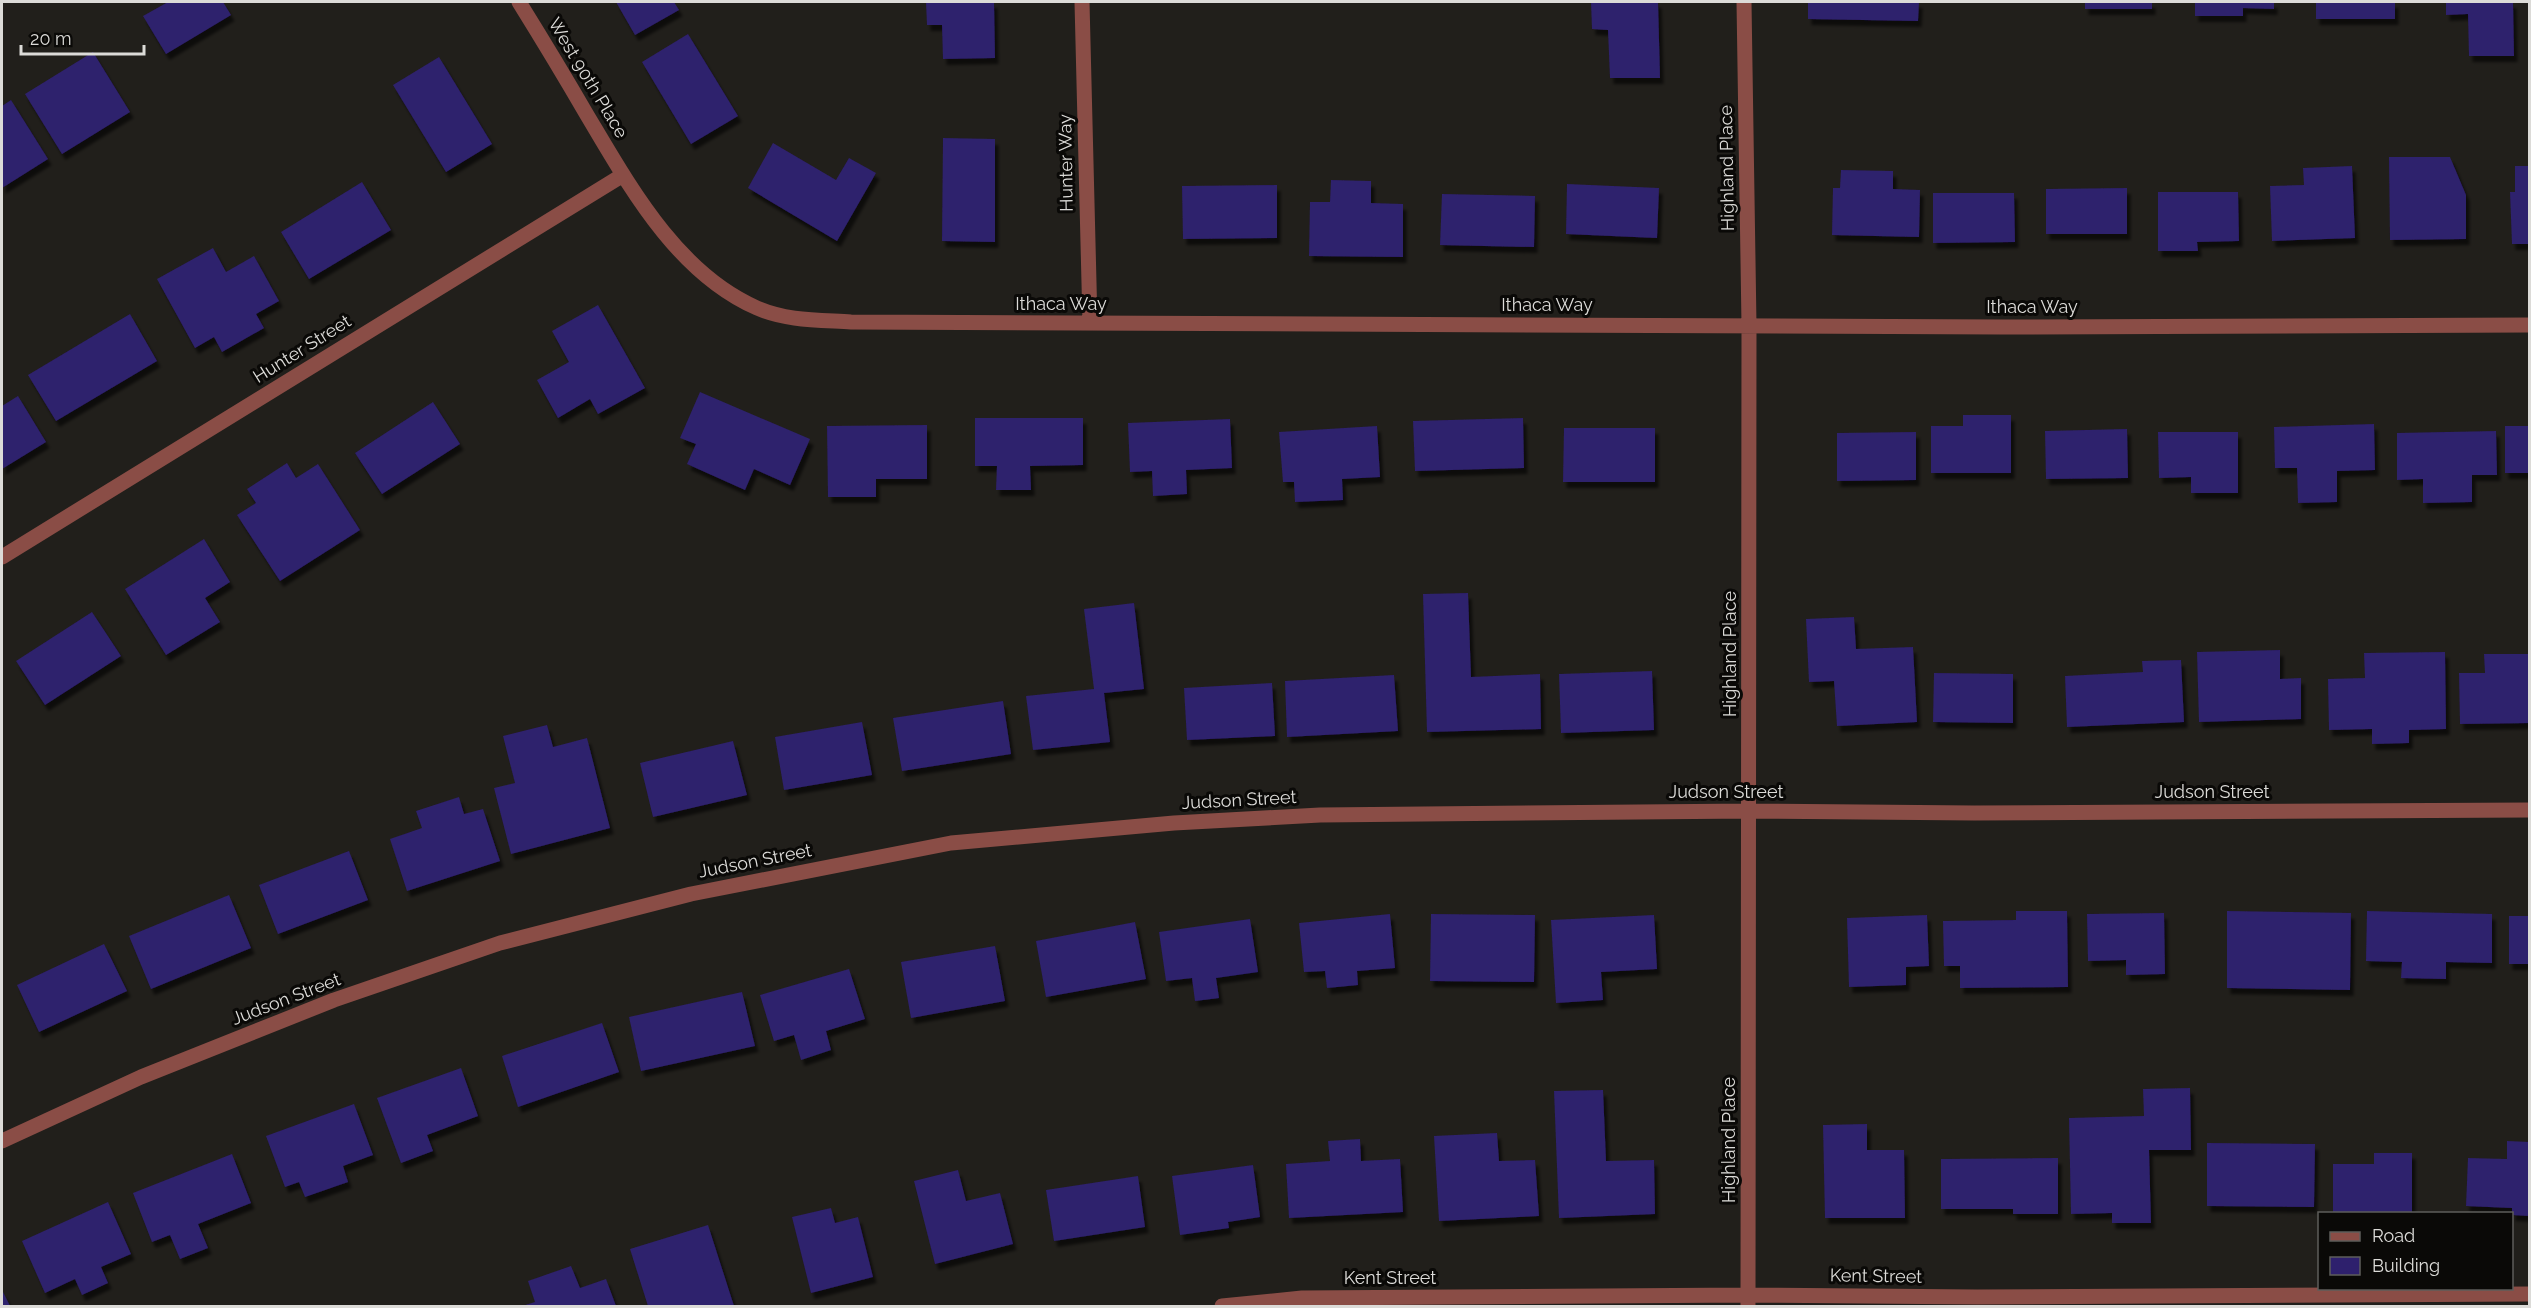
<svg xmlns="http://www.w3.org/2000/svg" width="2531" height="1308" viewBox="0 0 2531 1308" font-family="Raleway,sans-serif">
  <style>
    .building { fill: #2e206d; filter: url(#shadow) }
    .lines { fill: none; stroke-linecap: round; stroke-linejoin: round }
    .minor { stroke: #8a4d46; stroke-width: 15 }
    .labels { text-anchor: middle; stroke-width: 6; stroke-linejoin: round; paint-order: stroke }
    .street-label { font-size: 18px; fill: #dcdbd8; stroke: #0a0907 }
  </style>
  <defs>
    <filter id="shadow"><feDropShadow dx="3.5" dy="6" stdDeviation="1.5" flood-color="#0009"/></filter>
  </defs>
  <rect width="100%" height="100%" fill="#211f1b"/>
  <path class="building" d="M168 2H223L231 15 166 54 143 16Z
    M616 2H674L679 10 635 35Z
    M926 2H994L995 58 943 59 942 25H927Z
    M1591 2H1658L1660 78H1610L1608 30 1592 29Z
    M1808 2H1919L1918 21 1808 19Z
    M2085 2H2152V9H2085Z
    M2195 2H2274V9L2243 8V16H2195Z
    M2316 2H2395V19H2316Z
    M2446 2H2513L2514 56H2469L2468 14 2446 15Z
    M688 34 738 116 691 144 642 62Z
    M93 52 130 112 62 154 25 94Z
    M439 57 492 144 446 172 393 85Z
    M11 100 48 159 2 188V106Z
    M943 138 995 139V242L942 241Z
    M773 143 836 180 849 158 876 173 837 241 748 188Z
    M2389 157H2450L2466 195V239L2390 240Z
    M2352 166 2355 238 2272 241 2270 186 2304 185 2303 168Z
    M2515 166H2530V244H2512L2510 192H2515Z
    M1841 170 1893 171V189L1920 190 1919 237 1832 235 1833 188H1840Z
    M1331 180 1371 181V203L1403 204V257L1309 256 1310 202H1330Z
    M362 182 391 230 309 279 281 232Z
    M1567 184 1659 188 1657 238 1566 234Z
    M1277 185V238L1183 239 1182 186Z
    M2127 188V234H2046V189Z
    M2158 192H2238L2239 241 2197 242 2198 251H2158Z
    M1933 193H2014L2015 242 1933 243Z
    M1442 194 1535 196 1534 247 1440 245Z
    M213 248 226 272 254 256 279 301 256 314 264 328 222 352 214 337 195 348 157 279Z
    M598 305 645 388 598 414 590 399 558 418 537 380 569 362 552 331Z
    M130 314 157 361 56 421 28 375Z
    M700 392 810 439 790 485 754 469 745 490 687 464 696 444 680 438Z
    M18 396 46 442 2 469V406Z
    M433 402 460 444 382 494 355 453Z
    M1963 415H2011V473H1931V426H1963Z
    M975 418H1083V465L1030 466 1031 490H996L997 466H975Z
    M1523 418 1524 468 1415 471 1413 421Z
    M1230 419 1232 468 1186 470 1187 494 1153 496 1152 471 1130 472 1128 423Z
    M2374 424 2375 470 2337 471V502L2298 503 2297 468H2275L2274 427Z
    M927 425V479H876V497H828L827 426Z
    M1377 426 1380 477 1342 479 1343 500 1295 502 1294 482H1283L1279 432Z
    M2505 426H2530V473H2505Z
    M1564 428H1655V482H1563Z
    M2127 429 2128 478 2046 479 2045 431Z
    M2496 431 2497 475H2472V502L2423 503V479L2397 480V433Z
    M1916 432V480L1837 481V433Z
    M2158 432H2238V493H2191V477L2159 478Z
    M287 463 296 478 318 464 360 530 280 581 237 515 256 503 247 489Z
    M204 539 230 582 205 598 220 622 166 655 125 589Z
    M1468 593 1471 677 1540 674 1541 729 1427 732 1423 594Z
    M1134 603 1144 689 1104 693 1110 742 1033 750 1026 696 1094 689 1084 609Z
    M92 612 121 656 45 705 16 661Z
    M1854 617 1856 649 1913 647 1917 722 1837 726 1834 681 1809 682 1806 619Z
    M2280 650V679L2301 678V719L2199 722 2197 652Z
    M2445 652 2446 729 2409 730V743L2372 744V729L2329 730 2328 679 2365 678 2364 653Z
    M2484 654H2530V723L2460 724 2459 673H2485Z
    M2181 660 2184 722 2067 727 2065 676 2143 672 2142 661Z
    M1652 671 1654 730 1561 733 1559 674Z
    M1934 673 2013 674V723L1933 722Z
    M1394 675 1398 731 1287 737 1285 681Z
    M1272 683 1275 736 1187 740 1184 688Z
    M1003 701 1011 754 902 771 893 718Z
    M862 722 872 775 784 790 775 737Z
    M547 725 553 747 587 738 610 828 511 854 494 788 515 783 503 736Z
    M733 741 747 795 653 817 640 763Z
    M459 797 464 814 483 809 500 861 407 891 390 839 422 828 416 811Z
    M349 851 368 900 278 934 259 885Z
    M229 895 251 948 151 989 129 936Z
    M2016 911H2067L2068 987 1960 988V966H1944L1943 921 2016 920Z
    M2227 911 2351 913 2350 990 2227 988Z
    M2367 911 2492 914V963L2446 962V979L2401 978 2402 962 2366 961Z
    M2164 913 2165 974 2126 975V960L2088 961 2087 914Z
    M1390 914 1395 968 1357 971 1358 985 1327 988 1325 971 1304 972 1299 923Z
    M1431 914 1535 915 1534 982 1430 981Z
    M1654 915 1657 969 1601 972 1603 1000 1556 1003 1551 920Z
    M1927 915 1929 966 1906 967V985L1849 987 1847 918Z
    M2509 916H2530V964H2509Z
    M1250 919 1258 972 1216 978 1219 998 1195 1001 1192 978 1166 981 1159 932Z
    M1135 922 1146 979 1046 997 1036 941Z
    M104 944 127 991 39 1032 17 985Z
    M995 946 1005 1001 911 1018 901 962Z
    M849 969 865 1019 826 1031 831 1050 801 1060 794 1035 774 1041 760 995Z
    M742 992 755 1046 641 1071 629 1017Z
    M602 1023 619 1072 518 1107 502 1056Z
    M461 1068 478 1116 427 1135 433 1151 401 1163 377 1098Z
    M2190 1088 2191 1150H2149L2151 1223H2112V1213L2071 1214 2069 1118 2144 1116 2143 1089Z
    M1603 1090 1606 1161 1654 1160 1655 1214 1559 1218 1554 1091Z
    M354 1104 373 1155 343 1166 348 1182 305 1197 299 1182 285 1187 266 1136Z
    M1867 1124V1150H1904L1905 1218H1825L1823 1125Z
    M1497 1133 1499 1161 1535 1160 1539 1216 1439 1221 1434 1136Z
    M1360 1139 1361 1161 1400 1159 1403 1212 1289 1218 1286 1164 1330 1161 1328 1141Z
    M2507 1141 2530 1142V1216L2512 1215V1208L2466 1206 2468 1158 2507 1159Z
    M2207 1143 2315 1144 2314 1207 2207 1206Z
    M2374 1153H2412V1214H2333V1164H2374Z
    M232 1154 251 1203 198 1224 208 1248 180 1259 170 1235 152 1242 133 1193Z
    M2058 1158V1214H2013V1209H1941V1159Z
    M1253 1165 1260 1217 1228 1222 1229 1228 1180 1235 1172 1176Z
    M958 1170 966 1201 1000 1193 1013 1244 935 1264 914 1181Z
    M1138 1176 1145 1227 1054 1241 1046 1190Z
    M108 1202 131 1254 101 1267 108 1283 82 1295 75 1279 45 1293 22 1241Z
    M831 1208 835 1223 858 1217 873 1277 811 1293 792 1217Z
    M708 1225 734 1306H648L630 1249Z
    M571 1266 580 1288 606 1279 616 1306H522L535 1302 528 1281Z
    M2 1290 10 1306H2Z"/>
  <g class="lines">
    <path class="minor" d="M519 2C542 39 565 77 587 115 630 187 677 273 757 308 786 321 820 320 851 322L2002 327 2530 325
      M1082 2 1090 323
      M1744 2 1749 325 1748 1306
      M2 557 623 175
      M2 1141 141 1077 334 1000 500 943 691 894 951 843 1174 823 1320 815 1750 811 1974 813 2530 810
      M1222 1306 1302 1298 1748 1295 1977 1297 2530 1294"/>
  </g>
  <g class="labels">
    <g class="street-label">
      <text transform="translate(588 78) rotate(59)" y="6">West 90th Place</text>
      <text transform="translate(1066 163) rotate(-91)" y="6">Hunter Way</text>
      <text transform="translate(1727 168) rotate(-91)" y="6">Highland Place</text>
      <text x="1061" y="310">Ithaca Way</text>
      <text x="1547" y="311">Ithaca Way</text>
      <text x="2032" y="313">Ithaca Way</text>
      <text transform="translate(302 349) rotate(-32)" y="6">Hunter Street</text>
      <text transform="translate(1730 654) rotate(-90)" y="6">Highland Place</text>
      <text x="1726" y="798">Judson Street</text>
      <text x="2212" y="798">Judson Street</text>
      <text transform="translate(1239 800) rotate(-3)" y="6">Judson Street</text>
      <text transform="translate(755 861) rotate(-11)" y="6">Judson Street</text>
      <text transform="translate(286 999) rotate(-21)" y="6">Judson Street</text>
      <text transform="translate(1729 1140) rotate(-90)" y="6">Highland Place</text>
      <text transform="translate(1876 1276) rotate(1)" y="6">Kent Street</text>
      <text x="1390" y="1284">Kent Street</text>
    </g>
  </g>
  <rect width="2531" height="1308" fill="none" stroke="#dcdbd8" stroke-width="6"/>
  <rect x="2318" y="1212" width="195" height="78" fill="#0a0907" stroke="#5e5d5b" stroke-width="1.5"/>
  <rect x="2330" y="1232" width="30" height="9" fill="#8a4d46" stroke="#5e5d5b" stroke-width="1.5"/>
  <text x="2372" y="1242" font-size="18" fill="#dcdbd8">Road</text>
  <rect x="2330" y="1257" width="30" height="18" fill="#2e206d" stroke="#5e5d5b" stroke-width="1.5"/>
  <text x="2372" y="1272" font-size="18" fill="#dcdbd8">Building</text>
  <path d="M21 45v9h123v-9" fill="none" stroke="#dcdbd8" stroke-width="3"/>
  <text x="30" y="45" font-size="18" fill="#dcdbd8" stroke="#0a0907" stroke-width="4.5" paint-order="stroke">20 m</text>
</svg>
